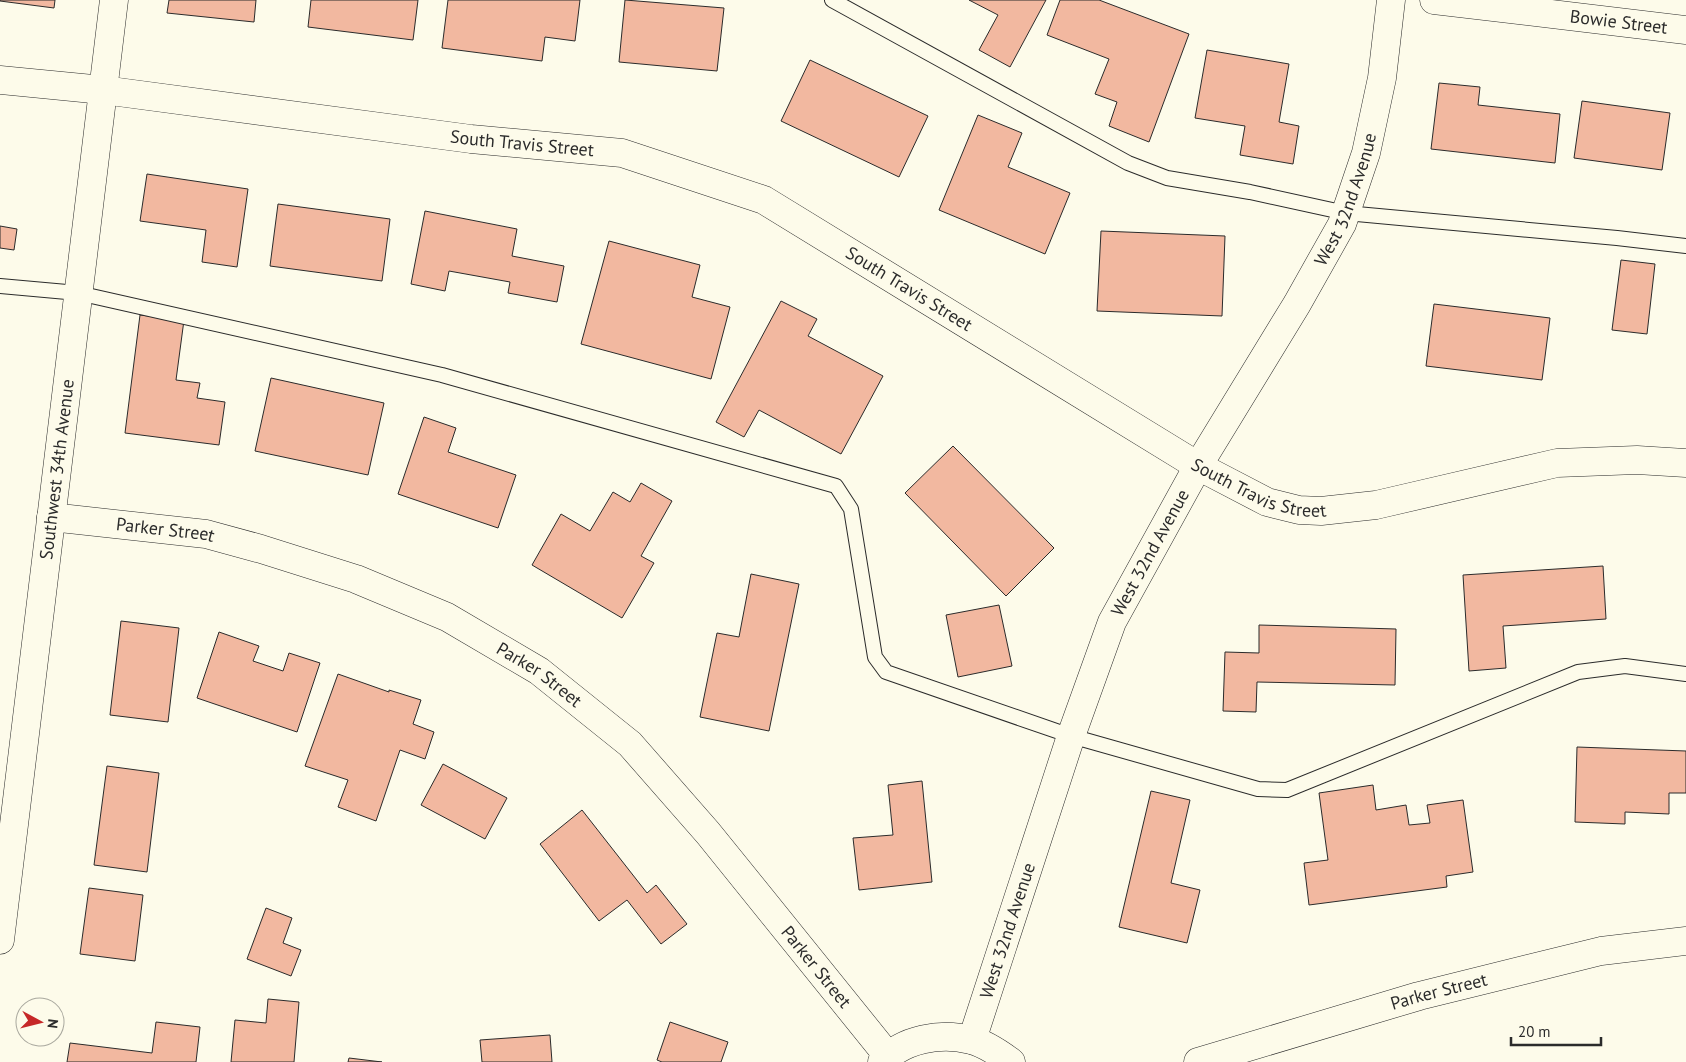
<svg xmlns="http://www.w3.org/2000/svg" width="1686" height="1062" viewBox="0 0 1686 1062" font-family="'PT Sans',sans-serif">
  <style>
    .building { fill: #f2b8a0; stroke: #2b2b2b }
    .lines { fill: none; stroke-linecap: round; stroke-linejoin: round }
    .service-casing { stroke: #2b2b2b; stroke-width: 16 }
    .minor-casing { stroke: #2b2b2b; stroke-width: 29 }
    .tertiary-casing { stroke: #2b2b2b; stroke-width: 29 }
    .secondary-casing { stroke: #2b2b2b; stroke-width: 29 }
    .service { stroke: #fdfbea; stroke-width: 14 }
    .minor { stroke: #fdfbea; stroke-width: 28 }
    .tertiary { stroke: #fdfbea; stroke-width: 28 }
    .secondary { stroke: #fdfbea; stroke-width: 28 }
    .labels { text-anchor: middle; stroke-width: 4; stroke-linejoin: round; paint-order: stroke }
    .street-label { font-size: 18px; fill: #2b2b2b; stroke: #fdfbea }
  </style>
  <rect width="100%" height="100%" fill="#fdfbea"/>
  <path class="building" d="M0 0H55L54 8 0 1Z
    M169 0H256L254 22 167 13Z
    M311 0H418L413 40 308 27Z
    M448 0H580L575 41 545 37 542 61 442 48Z
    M625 0 724 8 717 71 619 62Z
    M969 0H1046L1010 67 979 50 998 15Z
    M1060 0H1099L1189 34 1149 142 1109 126 1117 102 1095 94 1109 59 1047 35Z
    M1207 50 1289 64 1279 122 1299 126 1293 164 1240 155 1245 126 1195 118Z
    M810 60 928 116 899 177 781 121Z
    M1439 83 1480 87 1478 105 1560 114 1555 163 1431 149Z
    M1582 101 1670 113 1662 170 1574 158Z
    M978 115 1022 133 1008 167 1070 193 1045 254 939 210Z
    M147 174 248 189 237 267 202 262 206 230 140 221Z
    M278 204 390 219 382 281 270 266Z
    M425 211 517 229 512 256 564 266 557 302 508 293 510 282 449 271 445 291 411 284Z
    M0 226 17 229 14 250 0 248Z
    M1101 231 1225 236 1222 316 1097 311Z
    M609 241 700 265 692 297 730 307 711 379 581 344Z
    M1621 260 1655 264 1647 334 1612 330Z
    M781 301 817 319 808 336 883 376 841 454 759 410 744 437 716 422Z
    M1434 304 1550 318 1542 380 1426 366Z
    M140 315 184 320 176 380 200 383 197 398 225 402 219 445 125 433Z
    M271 378 384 403 368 475 255 451Z
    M424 417 456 428 448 452 516 475 498 528 398 494Z
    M953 446 1054 548 1006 596 905 493Z
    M641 483 672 501 641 556 654 563 622 618 532 565 561 514 590 531 613 492 630 502Z
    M1603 566 1606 619 1503 626 1506 668 1469 671 1463 575Z
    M751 574 799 584 769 731 700 717 717 633 739 637Z
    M999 605 1012 666 958 677 946 615Z
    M121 621 179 628 168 722 110 715Z
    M1259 625 1396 629 1395 685 1257 682 1256 712 1223 711 1225 652 1259 653Z
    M219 632 259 646 253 661 283 671 289 653 320 663 297 732 197 698Z
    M338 674 389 692V690L421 700 413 724 434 732 425 759 400 750 376 821 338 807 348 780 305 766Z
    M1577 747 1686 751V793H1669V814L1625 812V824L1575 822Z
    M443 764 507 798 485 839 421 805Z
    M107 766 159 773 147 872 94 865Z
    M922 781 932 882 859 890 853 838 893 835 888 785Z
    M1373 785 1376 810 1406 805 1409 825 1430 823 1427 805 1463 800 1473 872 1446 876 1447 887 1309 905 1304 863 1328 860 1319 793Z
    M1151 791 1190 800 1171 883 1200 890 1187 943 1119 927Z
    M582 810 647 893 656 885 687 924 661 944 627 900 599 921 540 844Z
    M89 888 143 895 135 961 80 954Z
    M266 908 292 918 283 943 301 950 291 976 247 959Z
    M268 999 299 1002 294 1062H231L235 1020 266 1023Z
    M156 1022 200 1027 196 1062H67L70 1043 152 1053Z
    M670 1022 728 1042 721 1062H662L657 1060Z
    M550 1035 552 1062H482L480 1040Z
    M349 1058 382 1062H348Z"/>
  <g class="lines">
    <g class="service-casing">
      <path id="service" d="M832 0 1128 163 1167 178 1250 192 1346 213 1617 238 1686 246
        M0 286 78 293 442 375 836 486 851 509 875 657 886 672 1071 736 1258 789 1287 790 1578 672 1625 666 1686 674"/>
    </g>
    <g class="minor-casing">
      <g id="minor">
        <path id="s1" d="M51 517 206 534 261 549 356 579 447 617 539 671 630 744 708 833 888 1056"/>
        <path id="s2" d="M1198 1062 1419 996 1601 951 1686 941"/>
      </g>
    </g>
    <g class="tertiary-casing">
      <g id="tertiary">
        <path id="s3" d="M1434 0 1686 30"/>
        <path id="s4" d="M972 1040 1071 736 1112 622 1198 466"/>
        <path d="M882 1062C903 1039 941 1032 971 1040 986 1044 999 1053 1011 1062"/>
      </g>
    </g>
    <g class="secondary-casing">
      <g id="secondary">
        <path id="s5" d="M0 80 103 90 471 139 622 153 764 200 1198 466 1267 502 1299 510 1321 511 1376 505 1557 463 1637 460 1686 463"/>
        <path id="s6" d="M1198 466 1297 304 1342 224 1366 153 1382 78 1391 0"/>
        <path id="s7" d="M0 940 114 0"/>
      </g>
    </g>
    <use href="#service" class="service"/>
    <use href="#minor" class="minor"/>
    <use href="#tertiary" class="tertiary"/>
    <use href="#secondary" class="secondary"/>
  </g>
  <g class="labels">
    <g class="street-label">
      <text dy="6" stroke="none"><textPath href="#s3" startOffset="186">Bowie Street</textPath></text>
      <text dy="6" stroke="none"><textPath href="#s5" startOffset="526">South Travis Street</textPath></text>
      <text dy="6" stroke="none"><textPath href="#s6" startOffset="306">West 32nd Avenue</textPath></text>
      <text dy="6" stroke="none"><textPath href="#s5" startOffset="946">South Travis Street</textPath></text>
      <text dy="6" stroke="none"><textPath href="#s7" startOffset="474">Southwest 34th Avenue</textPath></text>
      <text dy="6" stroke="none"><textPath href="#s5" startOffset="1351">South Travis Street</textPath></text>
      <text dy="6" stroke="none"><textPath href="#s1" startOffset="115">Parker Street</textPath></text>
      <text dy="6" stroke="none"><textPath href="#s4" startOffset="520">West 32nd Avenue</textPath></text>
      <text dy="6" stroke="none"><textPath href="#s1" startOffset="520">Parker Street</textPath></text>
      <text dy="6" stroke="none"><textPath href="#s4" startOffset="115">West 32nd Avenue</textPath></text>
      <text dy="6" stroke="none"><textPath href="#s1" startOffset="925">Parker Street</textPath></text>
      <text dy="6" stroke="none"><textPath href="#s2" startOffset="251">Parker Street</textPath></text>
    </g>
  </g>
  <g transform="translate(40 1022) rotate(97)"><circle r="24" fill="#fdfbea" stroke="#a9a89e"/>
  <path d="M0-4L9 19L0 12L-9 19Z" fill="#c62828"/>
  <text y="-8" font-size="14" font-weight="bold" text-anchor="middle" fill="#2b2b2b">N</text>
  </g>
  <path d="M1511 1037v8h90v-8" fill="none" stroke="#2b2b2b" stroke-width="2.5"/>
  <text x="1518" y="1037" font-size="15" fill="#2b2b2b" stroke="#fdfbea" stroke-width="4" paint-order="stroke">20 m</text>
</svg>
